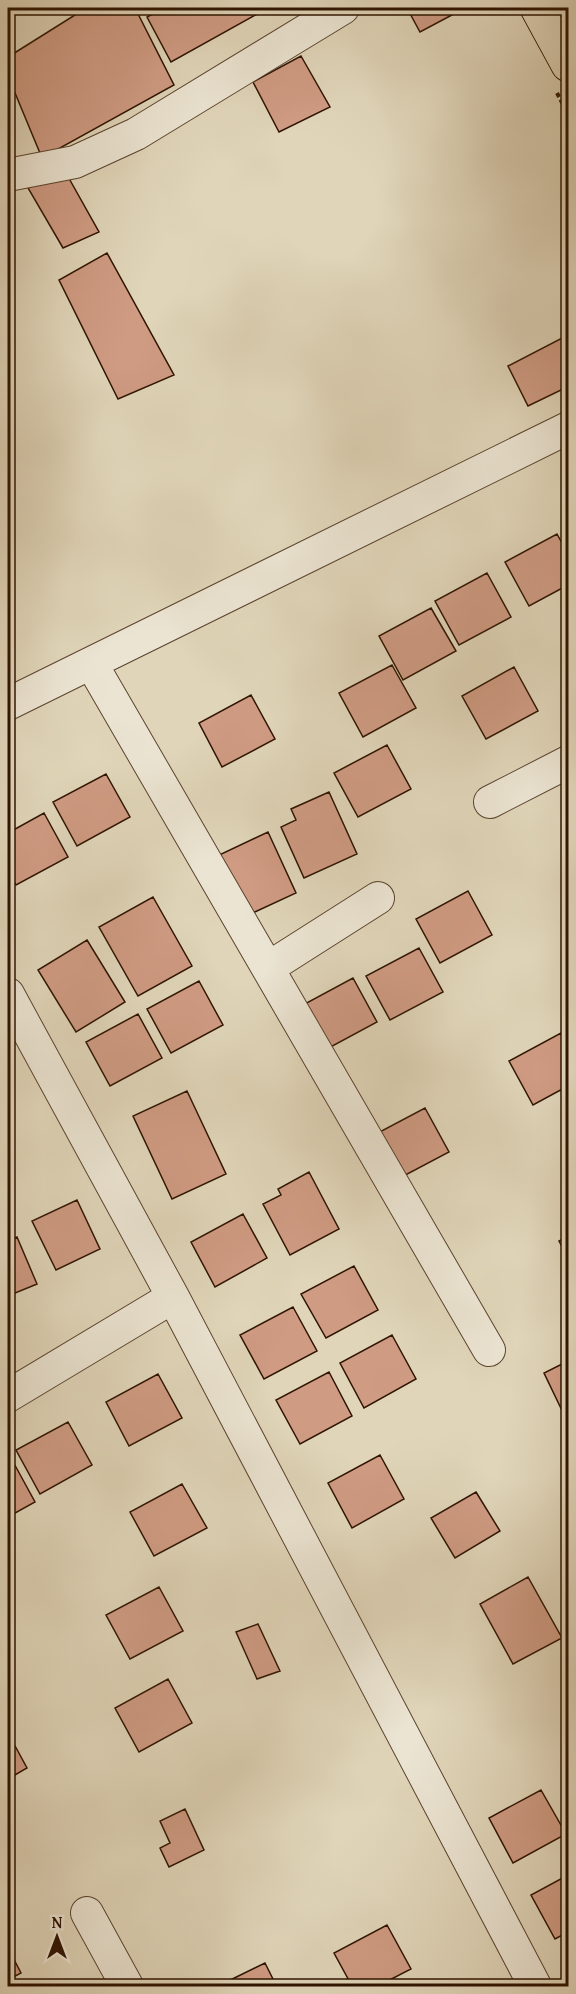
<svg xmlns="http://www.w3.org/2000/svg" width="576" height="1994" viewBox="0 0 576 1994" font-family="'Gentium Book Plus',serif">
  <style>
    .building { fill: #cf9b83; stroke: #2f1401; stroke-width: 1.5 }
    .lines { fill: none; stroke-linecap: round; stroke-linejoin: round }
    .minor-casing { stroke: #5b442f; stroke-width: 34 }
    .major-casing { stroke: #2f1401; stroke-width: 35 }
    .path { stroke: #2f1401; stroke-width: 4; stroke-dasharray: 4.5 3; stroke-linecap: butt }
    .minor { stroke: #ebe4d2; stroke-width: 32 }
    .major { stroke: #e0d5b9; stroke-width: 33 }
  </style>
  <rect width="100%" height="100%" fill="#e0d5b9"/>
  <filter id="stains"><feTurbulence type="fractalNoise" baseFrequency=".00333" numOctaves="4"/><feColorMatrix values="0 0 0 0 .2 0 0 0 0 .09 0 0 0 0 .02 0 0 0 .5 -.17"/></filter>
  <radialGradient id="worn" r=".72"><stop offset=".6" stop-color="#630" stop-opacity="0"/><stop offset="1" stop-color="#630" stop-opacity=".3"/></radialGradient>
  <path class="building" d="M86 8H135L174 85 42 158 8 76V57Z
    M164 8H268L171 62 147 17Z
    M407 8H465L420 32Z
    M301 56 330 107 279 132 253 82Z
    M66 173 99 232 63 248 28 188Z
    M107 253 174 375 118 399 59 280Z
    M568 335V400L563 389 528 406 508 366Z
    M557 534 568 554V585L529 606 505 562Z
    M487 573 511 617 459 645 435 601Z
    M431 608 456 651 403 680 379 636Z
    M392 665 416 708 363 737 339 693Z
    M514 667 538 711 486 739 462 696Z
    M251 695 275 739 222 767 199 723Z
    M387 745 411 789 358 817 334 773Z
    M106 774 130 817 77 846 53 802Z
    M329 792 357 854 304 878 281 827 296 820 291 809Z
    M44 813 68 857 16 885 8 870V833Z
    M268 832 296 893 246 916 217 856Z
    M468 891 492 935 440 963 416 919Z
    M153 897 192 966 138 996 99 927Z
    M87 940 125 1002 76 1032 38 970Z
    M419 948 443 992 390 1020 366 976Z
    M353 978 377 1022 325 1050 301 1006Z
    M199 981 223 1025 171 1053 147 1009Z
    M138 1014 162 1058 110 1086 86 1042Z
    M561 1033 568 1046V1086L533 1105 509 1061Z
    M187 1091 226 1174 172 1199 133 1116Z
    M425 1108 449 1152 396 1180 372 1136Z
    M309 1172 339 1229 290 1255 263 1204 281 1195 278 1189Z
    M77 1200 100 1249 56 1270 32 1221Z
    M243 1214 267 1258 215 1287 191 1242Z
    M568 1236V1258L559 1241Z
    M17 1237 37 1284 8 1296V1241Z
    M354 1266 378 1310 326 1338 301 1294Z
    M293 1307 317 1351 264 1379 240 1335Z
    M392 1335 416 1379 364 1408 340 1363Z
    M568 1361V1423L544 1373Z
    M329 1372 352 1416 300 1444 276 1400Z
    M158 1374 182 1418 129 1446 106 1402Z
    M68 1422 92 1465 40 1494 16 1450Z
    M380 1455 404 1499 352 1528 328 1483Z
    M11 1458 35 1502 8 1517V1460Z
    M182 1484 207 1528 154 1556 130 1512Z
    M476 1492 500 1531 455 1558 431 1518Z
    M528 1577 562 1638 513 1664 480 1604Z
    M159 1587 183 1631 130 1659 106 1615Z
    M258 1624 280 1671 257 1679 236 1632Z
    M168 1679 192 1723 139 1752 115 1708Z
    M8 1733 27 1768 8 1779Z
    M541 1790 566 1834 513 1863 489 1818Z
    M185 1809 204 1850 169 1867 160 1848 170 1843 160 1821Z
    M568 1875V1932L555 1939 531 1895Z
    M387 1925 411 1969 378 1986H352L334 1953Z
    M8 1948 21 1973 8 1980Z
    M265 1963 276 1985 280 1983 282 1986H218Z"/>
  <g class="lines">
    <g class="minor-casing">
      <path id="minor" d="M8 175 75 162 136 134 343 8
        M91 663 489 1350
        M8 704 568 428
        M490 802 568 762
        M268 968 378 898
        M8 994 173 1297 535 1986
        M8 1396 173 1297
        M87 1913 127 1986"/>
    </g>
    <g class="major-casing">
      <path id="major" d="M537 8 568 65"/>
    </g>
    <path class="path" d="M557 93 568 114"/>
    <use href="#minor" class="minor"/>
    <use href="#major" class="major"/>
  </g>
  <rect width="576" height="1994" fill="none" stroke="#e0d5b9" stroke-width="30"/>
  <rect x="9" y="9" width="558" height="1976" fill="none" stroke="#2f1401" stroke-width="3"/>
  <rect x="15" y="15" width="546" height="1964" fill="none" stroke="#2f1401" stroke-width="1.5"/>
  <g transform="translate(57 1937)" stroke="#ebe4d2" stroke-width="4.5" paint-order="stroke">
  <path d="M0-4.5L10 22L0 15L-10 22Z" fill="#2f1401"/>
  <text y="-9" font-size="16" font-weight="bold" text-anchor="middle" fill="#2f1401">N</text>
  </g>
  <rect width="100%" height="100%" filter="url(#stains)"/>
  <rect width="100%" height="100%" fill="url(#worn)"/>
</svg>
